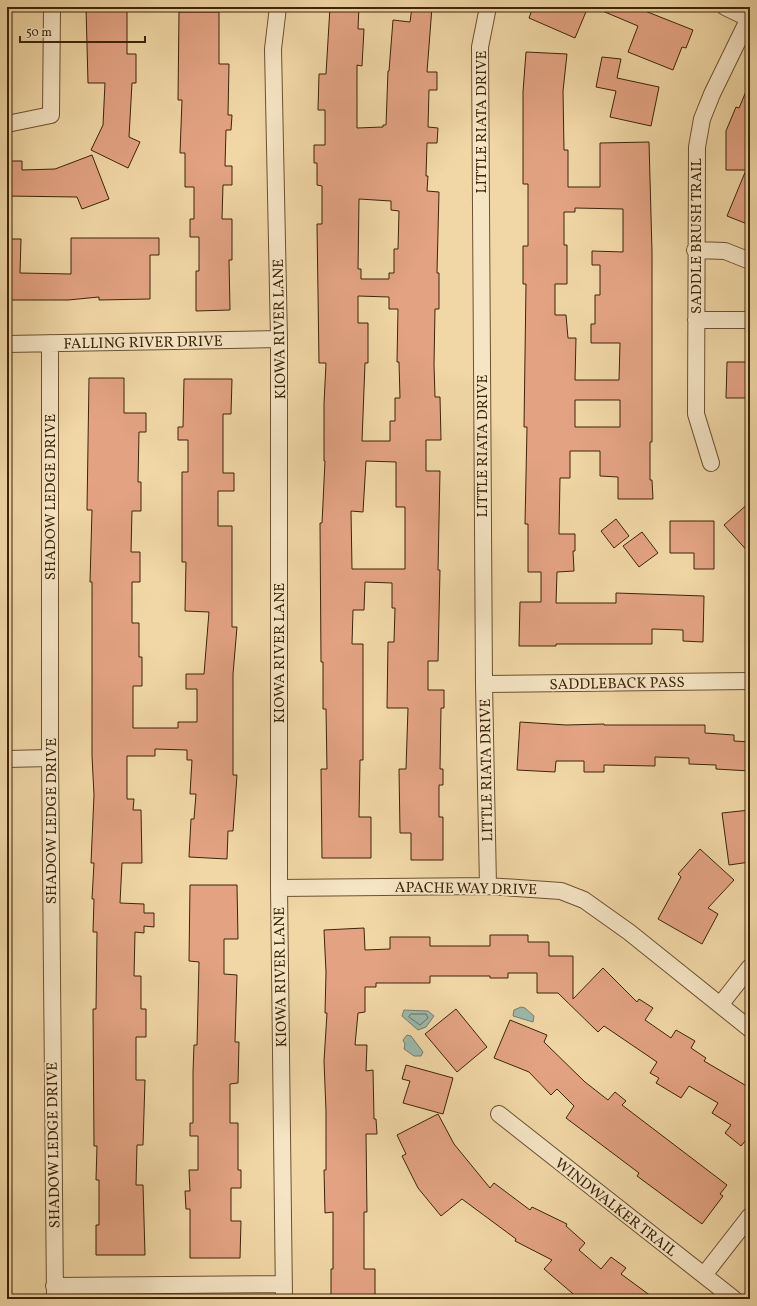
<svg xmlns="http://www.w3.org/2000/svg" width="757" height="1306" viewBox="0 0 757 1306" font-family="Vollkorn,serif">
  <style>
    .water { fill: #9bb8ac; stroke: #757d6a }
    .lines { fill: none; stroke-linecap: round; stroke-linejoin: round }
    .shore { stroke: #6c6e5a; stroke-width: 1 }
    .building { fill: #e3a383; stroke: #3d2508; fill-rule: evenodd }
    .minor-casing { stroke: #6a5230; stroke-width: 18 }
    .minor { stroke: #f6e5c5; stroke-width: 16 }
    .labels { text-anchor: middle; stroke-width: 4; stroke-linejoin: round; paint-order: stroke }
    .street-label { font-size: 15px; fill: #3d2508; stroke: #f6e5c5 }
  </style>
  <rect width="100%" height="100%" fill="#f1d7a6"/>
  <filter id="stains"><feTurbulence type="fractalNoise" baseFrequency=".005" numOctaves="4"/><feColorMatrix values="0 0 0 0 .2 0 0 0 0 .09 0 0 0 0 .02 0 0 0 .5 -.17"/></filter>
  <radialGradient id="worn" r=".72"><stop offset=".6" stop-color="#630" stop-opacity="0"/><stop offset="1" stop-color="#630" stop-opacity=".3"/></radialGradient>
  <path class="water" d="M521 1007 525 1008 534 1016 533 1022 513 1016 514 1010Z
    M404 1010 428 1011 434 1016 426 1027 418 1030 402 1016Z
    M407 1035 411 1036 423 1052 421 1056H414L404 1049 405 1044 403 1040Z"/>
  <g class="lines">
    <path class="shore" d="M411 1014H426L428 1018 420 1025 409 1017Z"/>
  </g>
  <path class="building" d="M86 7H127V54H136V83H132L129 137 140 142 128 168 91 150 103 125 105 83H88Z
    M330 7H359L358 29H364L362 66 357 65V128L383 127V125H386L388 71H389L393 20 410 22 412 7H432L427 72H437V90H429L428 127 438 128 437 143H427L426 176H428L427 191 439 192 437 273H439V309H435L434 365 435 397H440L441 440H426V471H440L438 570H440L438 661H428V690H444V708H441L440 769H443V785H439V817H443V860H411V833H400L399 769H406L408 708H387L388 642H394L395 608H392V583L365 582 364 610H353L352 644H363V760H360L359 817H371V858H322L321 769H327L326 709H323V662H321L320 523H322L325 461H324V404L326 363H319L317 224H322V186L317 185V163H314V145H325V110H318L319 74H326ZM359 199 391 201V210L399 211 398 249H394V273H389V279H361V269H358ZM358 296 389 297V309H398L397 362H399L400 398H395V421H390V441H362L365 363H368V323H358ZM366 461 396 462V507H405V569H352L351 511 363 512Z
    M533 7H588L575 38 529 18Z
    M593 7H635L693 30 686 48 682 47 673 70 628 52 638 26Z
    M179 12H219V64H229L228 115H232L231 130H226L225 166H232V185H223L222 219H232V260H229L230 310 196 311V271H199V237H190V219H194V187H185V153H180L182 100H178Z
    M526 52 567 54 563 91 564 150H568V187H600V143L649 142 652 252V442H650V480H652L653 499H618V477L600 476V451H570V478H560L559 534H575V551H573L574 571 557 572 556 603H616V593L704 596 703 642 683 641V630L652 629V644H556V646H519L520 602H541V572H528V524H525L527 427H524L526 284H523V246H528V184H523V92ZM575 208 623 209V252L592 251V265H600V295H595V324H591V343H620L619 380H575L576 338H568L566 315H555V284H567V245H564V212H575ZM575 400H620V427H575Z
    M602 57 621 59 617 78 659 87 651 126 610 117 616 91 596 87Z
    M750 82V128L746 136V169L750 161V225L727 216 746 170H726V131L736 107 739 108Z
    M92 155 109 199 82 209 77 197 7 196V161H22V170L55 169Z
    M71 238H159V255H150V299L99 300V297L68 300H7V239H21L20 273 71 274Z
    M727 362H750V398H726Z
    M89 378H124V413H146V432H139L138 482H141V511H132L131 552H140V582H132V623H139V657H142V686H133V728H178V722H197V689H186V674H204L209 612 185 611 186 562H182V472H188V440H178V427H183L184 379H232L231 414H223V473H234V491H218V526H232V627H237L233 674V775H237L233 831H228L227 859 189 857 191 819H194L196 794H190L192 760H187V750L155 749V756H127V799H134L133 810H141L142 863H122L120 903 144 904V913H154V927L144 926V933L135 932 134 976H141V1009H146V1037H136V1080H145L143 1145H137L136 1185H143L145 1255H96V1225H99V1180H96L97 1146H94L93 1009H96L97 932H93L94 899H92L94 863H91L94 795 92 756V582H90L92 510H87Z
    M750 502V554L724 525Z
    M616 519 629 536 614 548 601 531Z
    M670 521H714V569H694V553H670Z
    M642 532 658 553 639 567 623 546Z
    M520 722 566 725 604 724V725H705V733L734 735V741L750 742V771L716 769V765L689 764V758L655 757V766L604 765V772H584V761H556L555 772 517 770Z
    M750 810V862L729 865 722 813Z
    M700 849 734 880 708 908 718 914 702 944 658 919 681 877 678 874Z
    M190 885H237L238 939H224V974L237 975 235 1042H239L238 1083 230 1084V1123H238V1170H241V1188H231V1221H241L240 1258H190V1209H186L185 1191H190L189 1170H198V1136H190V1123H193V1072L194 1045H197L199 962 189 961Z
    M364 928 365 950 390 949V937H430V946H490V935H528V942H549V956H573V999L603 968 637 1002 639 999 653 1008 645 1020 671 1038 676 1030 695 1041 691 1048 706 1058 704 1061 750 1088V1135L741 1146 725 1133 731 1125 712 1113 718 1103 689 1086 681 1098 656 1083 659 1078 650 1073 657 1062 604 1026 598 1032 558 993H537V973H508V978H490V976H430V983H376V987H365V1012L358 1013 355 1045H367L366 1071 373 1070 374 1119H376L377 1134H366L367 1212H364V1269H375V1299H331V1269H333V1212L325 1213 324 1170H326V1111L324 1061 327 1013H325L326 972 324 930Z
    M456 1009 487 1047 457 1072 425 1034Z
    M510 1020 547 1035 544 1042 585 1082 608 1100 615 1092 626 1101 622 1105 727 1185 720 1194 723 1196 702 1224 637 1176 639 1173 566 1118 574 1106 557 1089 551 1095 529 1072 494 1058Z
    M406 1065 453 1078 443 1114 403 1103 410 1081 402 1079Z
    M438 1114 454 1144 490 1188 494 1183 530 1210 532 1207 567 1224 566 1226 585 1243 579 1250 601 1269 611 1257 626 1268 621 1274 655 1299H579L544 1269 552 1260 515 1241 516 1239 462 1199 441 1216 418 1188 402 1156 406 1154 397 1135Z"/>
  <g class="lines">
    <g class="minor-casing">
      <path id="minor" d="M278 7 273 49 279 339V888L284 1299
        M725 7 750 19
        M7 124 51 115 52 7
        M695 250 725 251 750 261
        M696 320H750
        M50 343V758L55 1299
        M7 344 279 339
        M711 463 696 414 697 147 702 119 712 94 749 18
        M484 684 750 681
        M7 759 50 758
        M488 886 484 684 480 47 488 7
        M279 888 488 886 561 891 584 900 629 932 750 1029
        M720 1005 750 967
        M499 1114 734 1299
        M704 1275 750 1216
        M54 1286 284 1284"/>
    </g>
    <use href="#minor" class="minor"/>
  </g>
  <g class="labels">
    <g class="street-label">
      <text transform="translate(481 122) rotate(-90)" y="5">LITTLE RIATA DRIVE</text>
      <text transform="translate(696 236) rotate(-90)" y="5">SADDLE BRUSH TRAIL</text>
      <text transform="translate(279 329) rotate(-91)" y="5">KIOWA RIVER LANE</text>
      <text transform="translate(143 342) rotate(-1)" y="5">FALLING RIVER DRIVE</text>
      <text transform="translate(482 446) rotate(-90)" y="5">LITTLE RIATA DRIVE</text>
      <text transform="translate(50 497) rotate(-90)" y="5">SHADOW LEDGE DRIVE</text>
      <text transform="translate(279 653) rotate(-90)" y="5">KIOWA RIVER LANE</text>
      <text transform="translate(617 683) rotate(-1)" y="5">SADDLEBACK PASS</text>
      <text transform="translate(486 770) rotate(-91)" y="5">LITTLE RIATA DRIVE</text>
      <text transform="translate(51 821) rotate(-90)" y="5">SHADOW LEDGE DRIVE</text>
      <text transform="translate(466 888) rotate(1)" y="5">APACHE WAY DRIVE</text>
      <text transform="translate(280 977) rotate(-91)" y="5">KIOWA RIVER LANE</text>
      <text transform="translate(53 1145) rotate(-91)" y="5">SHADOW LEDGE DRIVE</text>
      <text transform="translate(616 1207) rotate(38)" y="5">WINDWALKER TRAIL</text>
    </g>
  </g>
  <rect width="757" height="1306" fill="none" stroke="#f1d7a6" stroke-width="24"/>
  <rect x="8" y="8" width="741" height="1290" fill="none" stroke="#3d2508" stroke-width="2"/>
  <rect x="12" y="12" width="733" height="1282" fill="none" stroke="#3d2508"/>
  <path d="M20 36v6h125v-6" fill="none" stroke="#3d2508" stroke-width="2"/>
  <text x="26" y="36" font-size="12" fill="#3d2508" stroke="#f6e5c5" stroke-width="3" paint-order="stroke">50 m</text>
  <rect width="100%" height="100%" filter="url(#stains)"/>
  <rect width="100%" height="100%" fill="url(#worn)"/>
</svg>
